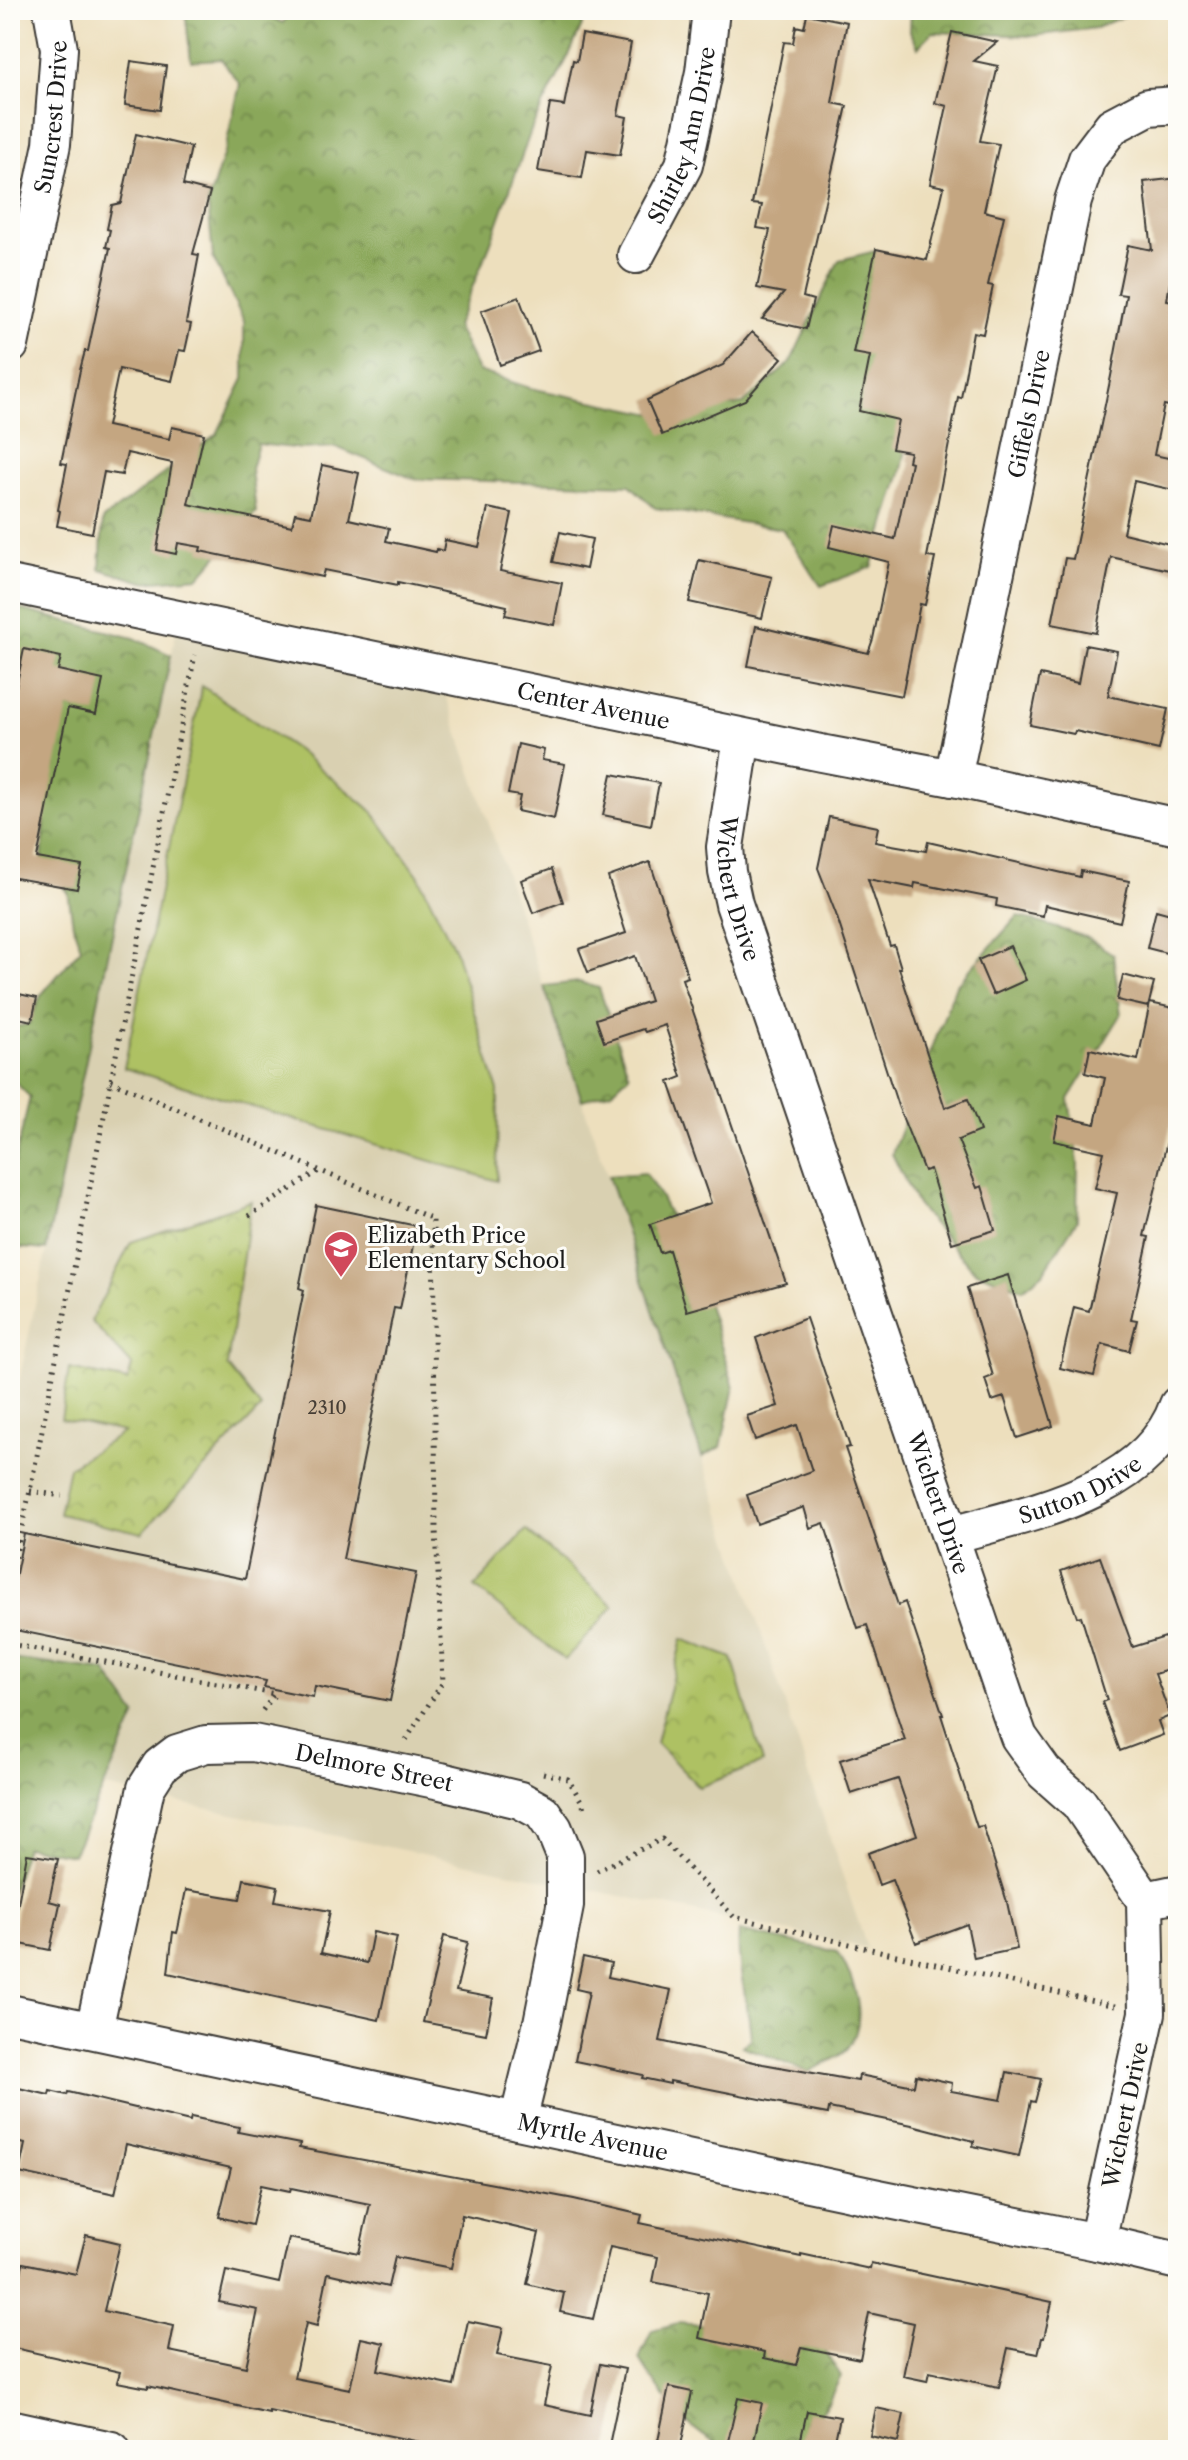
<svg xmlns="http://www.w3.org/2000/svg" width="1188" height="2460" viewBox="0 0 1188 2460" font-family="'Libre Caslon Text',serif">
  <style>
    .built { fill: #d9d0b1 }
    .forest { fill: url(#forest-crowns); stroke: #53623b; stroke-width: 2 }
    .park { fill: url(#park-crowns); stroke: #656e40; stroke-width: 2 }
    .pitch { fill: #aec164; stroke: #656e40; stroke-width: 2 }
    .building { fill: #c4a681 }
    .lines { fill: none; stroke-linecap: round; stroke-linejoin: round }
    .minor-casing { stroke: #3b3934; stroke-width: 40 }
    .path { stroke: #3b3934; stroke-width: 5; stroke-dasharray: 2 6; stroke-linecap: butt }
    .minor { stroke: #fff; stroke-width: 36 }
    .labels { text-anchor: middle; stroke-width: 6; stroke-linejoin: round; paint-order: stroke }
    .number-label { font-size: 18px; fill: #463e35 }
    .street-label { font-size: 22px; fill: #1c1c1c; stroke: #fdfcf7 }
    .poi-label { font-size: 22px; fill: #1c1c1c; stroke: #fdfcf7; text-anchor: start }
  </style>
  <defs>
    <pattern id="forest-crowns" width="20" height="18" patternUnits="userSpaceOnUse" patternTransform="scale(2)"><rect width="20" height="18" fill="#8aa75a"/><path d="M2 6a3 3 0 1 1 6 0M12 15a3 3 0 1 1 6 0" fill="none" stroke="#70874a"/></pattern>
    <pattern id="park-crowns" width="20" height="18" patternUnits="userSpaceOnUse" patternTransform="scale(2)"><rect width="20" height="18" fill="#aec164"/><path d="M2 6a3 3 0 1 1 6 0M12 15a3 3 0 1 1 6 0" fill="none" stroke="#95a556"/></pattern>
  </defs>
  <rect width="100%" height="100%" fill="#fdfcf7"/>
  <filter id="ink" filterUnits="userSpaceOnUse"><feTurbulence type="fractalNoise" baseFrequency=".0125" numOctaves="2"/><feDisplacementMap in="SourceGraphic" scale="16" xChannelSelector="R" yChannelSelector="G"/><feConvolveMatrix kernelMatrix="1 2 1 2 8 2 1 2 1" color-interpolation-filters="sRGB"/></filter>
  <filter id="wash" filterUnits="userSpaceOnUse"><feTurbulence type="fractalNoise" baseFrequency=".006" numOctaves="4" result="noise"/><feDisplacementMap in="SourceGraphic" scale="32" xChannelSelector="R" yChannelSelector="G"/><feGaussianBlur stdDeviation="1.8" result="paint"/><feColorMatrix in="noise" values="0 0 0 0 0 0 0 0 0 0 0 0 0 0 0 0 0 1.4 0 .05"/><feComposite in="paint" operator="in"/></filter>
  <g filter="url(#wash)">
    <rect width="100%" height="100%" fill="#eddfbd"/>
    <path class="built" d="M179 618 438 672 867 1948 10 1767V1424Z"/>
    <path class="forest" d="M185 10H257L283 23 291 10H582L584 21 570 53 533 125 490 245 456 326 478 371 530 388 659 415 743 404 790 363 839 260 875 251 905 288 926 350 902 469 872 567 821 586 782 529 655 508 630 485 414 479 336 447 302 449 258 444 251 469 256 512 199 577 143 582 100 569 103 519 217 434 244 379V321L213 258 208 203 226 146 240 84 221 59 191 61Z
      M911 10H1138L1096 28 1033 36 933 32 918 47 910 31Z
      M15 608 134 638 171 655 46 1250 10 1247V1181L30 1097 10 1077V1028L29 1024 41 995 81 948 73 925 68 892 42 860 45 822 10 815V609Z
      M1018 916 1086 937 1113 954 1121 1015 1069 1099 1078 1163 1077 1220 1043 1273 1023 1289 974 1271 917 1205 892 1154 956 985Z
      M579 982 599 988 629 1075 612 1091 582 1100 544 986Z
      M645 1173 660 1196 697 1270 734 1387 721 1447 702 1457 608 1176Z
      M10 1659 105 1671 136 1715 73 1855 26 1847 11 1893Z
      M739 1931 838 1952C854 1979 870 2019 847 2049 839 2058 819 2066 808 2072L742 2046 751 2039C749 2000 736 1972 739 1931Z
      M678 2323 815 2335 841 2376 828 2402 795 2450C777 2450 756 2453 738 2450 693 2443 662 2394 639 2359L652 2330Z"/>
    <path class="park" d="M251 1201 227 1366 261 1408 142 1533 59 1514 69 1467 124 1432 61 1419 69 1369 128 1381 132 1365 91 1321 131 1242Z
      M682 1639 732 1658 763 1763 699 1787 656 1743Z"/>
    <path class="pitch" d="M202 686 297 750 372 811 418 875 455 950 498 1091 497 1181 124 1068Z
      M526 1530 614 1606 565 1660 475 1587Z"/>
    <g id="blocks">
      <path class="building" d="M807 14 847 22 832 103 847 106 803 297 813 300 806 329 762 319 784 293 757 288 770 230 757 228 762 205 752 204 784 42 793 43 796 26 804 28Z
        M952 32 997 42 974 61 998 66 980 141 999 144 984 211 1004 216 988 285 993 286 983 334 973 332 961 398 958 397 927 557 935 558 925 605 920 604 902 696 748 666 756 626 868 653 873 639 889 562 829 547 834 525 895 539 911 462 908 461 910 452 892 449 898 420 859 411 870 356 853 353 876 249 927 260 944 187 930 184 947 106 935 103Z
        M582 34 631 43 618 115 627 117 620 155 587 150 582 178 538 171 550 104 564 106 573 60 577 61Z
        M131 61 166 66 160 110 125 105Z
        M136 134 191 147 183 185 210 192 193 254 199 255 186 323 191 324 185 351 179 350 172 381 119 369 107 426 169 439 172 427 204 434 188 504 292 526 295 513 311 516 322 465 359 473 349 519 389 528 386 541 436 552 437 549 443 551 445 540 479 547 488 508 512 513 500 571 562 583 554 625 505 615 507 606 398 582V585L324 570 322 577 200 551 201 547 178 543 176 554 157 550 172 463 127 453 122 475 104 472 92 533 57 526 60 511 58 510 67 464 61 463 80 370 85 351H88L110 248 106 247 110 230 107 229 112 205 121 203Z
        M1178 178V236L1167 300 1178 302V357L1173 383 1178 384V408L1164 405 1154 455 1178 460V491L1134 481 1123 533 1178 546V572L1111 557 1096 633 1052 624 1065 558 1073 559 1111 376 1126 295 1118 294 1128 245 1152 250 1144 182Z
        M519 297 539 351 500 365 481 311Z
        M752 332 782 358 745 400 662 435 647 400 723 365Z
        M560 532 592 539 586 569 553 562Z
        M699 560 772 577 762 618 689 602Z
        M1085 645 1117 651 1108 696 1168 709 1159 750 1075 731 1074 734 1030 725 1040 675 1078 683Z
        M24 649 61 657 58 670 103 680 96 714 68 708 37 858 82 866 77 889 10 877V716Z
        M518 744 544 750 542 760 565 764 554 819 517 811 520 796 508 794Z
        M612 774 659 783 651 825 603 815Z
        M829 817 878 827 875 842 926 851 928 842 1080 877 1081 871 1129 881 1120 922 1045 905 1043 916 996 906 997 899 915 883 914 888 868 879 890 946 894 945 901 968H899L945 1108 968 1099 980 1131 958 1140 977 1188 982 1186 995 1230 952 1243 930 1169 924 1171 898 1106 836 914 818 868Z
        M650 862 688 977 682 979 786 1283 687 1311 669 1250 660 1253 650 1224 711 1203 669 1082 682 1077 665 1025 645 1032 643 1029 604 1042 596 1019 650 1001 635 956 588 972 579 949 626 933 608 877Z
        M552 869 563 902 533 913 521 880Z
        M1156 910 1178 916V956L1147 948Z
        M1010 946 1026 980 993 995 978 960Z
        M1123 975 1154 983 1148 1007 1117 1000Z
        M10 992 37 998 32 1021 10 1016Z
        M1150 1003 1178 1009V1097L1144 1236 1149 1237 1131 1319 1137 1320 1129 1351 1102 1344 1094 1376 1060 1368 1074 1307 1089 1311 1117 1193 1095 1188 1104 1152 1054 1141 1059 1116 1095 1124 1105 1078 1085 1073 1090 1049 1138 1060Z
        M316 1205 417 1226 400 1309 394 1308 343 1559 416 1573 390 1701 315 1686 313 1697 264 1687 266 1681 10 1629V1603L24 1534 245 1579 304 1290 299 1288Z
        M1008 1275 1053 1426 1017 1438 1004 1397 992 1401 985 1379 993 1376 967 1288Z
        M806 1318 850 1447 845 1448 898 1605 905 1602 943 1715H941L977 1827 983 1826 1007 1902 1017 1949 974 1958 967 1924 916 1943 892 1880 879 1885 868 1853 917 1835 898 1779 851 1794 840 1760 905 1740 867 1625 858 1628 824 1523 810 1528 804 1507 757 1524 747 1495 812 1471 797 1425 755 1440 747 1416 778 1406 756 1338Z
        M1100 1557 1133 1647 1178 1633V1667L1155 1674 1170 1716 1158 1721 1163 1735 1120 1751 1102 1702 1107 1700 1081 1616 1077 1617 1061 1571Z
        M27 1854 58 1859 49 1901 60 1904 50 1950 11 1942Z
        M244 1879 278 1886 275 1901 330 1911 321 1953 367 1963 373 1932 397 1937 379 2020 168 1973 173 1932 177 1933 178 1929 186 1890 240 1899Z
        M444 1936 468 1942 456 1991 493 1998 486 2034 423 2022Z
        M583 1957 611 1963 608 1977 671 1990 660 2041 763 2064 858 2081 859 2075 914 2086 916 2075 952 2083 951 2091 1001 2100 1007 2072 1041 2079 1035 2102 1031 2101 1019 2156 973 2146 974 2141 912 2125 829 2108 828 2114 784 2106 785 2104 670 2081V2084L642 2078 643 2075 575 2061 589 1992 576 1989Z
        M10 2086 49 2095 50 2091 67 2095 68 2092 190 2121 191 2117 239 2127 238 2132 300 2144 299 2148 574 2199 642 2215 640 2223 801 2257V2254L870 2269 871 2263 1052 2302 1044 2338H1042L1038 2354 1008 2348 999 2387 929 2372 927 2381 903 2376 914 2323 869 2313 860 2359 801 2347 796 2365 764 2358 765 2352 699 2338 708 2293 653 2282 658 2257 610 2247 593 2319 560 2312 564 2293 527 2284 539 2233 462 2215 451 2268 395 2257 388 2287 328 2273 317 2326 306 2323 294 2378 350 2389 361 2338 384 2343 378 2370 454 2386 468 2321 503 2328 497 2355 552 2366 544 2405 590 2415 600 2364 625 2369 608 2450H459L269 2411V2413L148 2386V2388L117 2382 120 2372 10 2347V2296L16 2297 23 2263 76 2274 86 2235 120 2243 104 2311 174 2326 169 2351 246 2367 258 2310 219 2302 226 2271 279 2283 289 2238 359 2253 370 2204 291 2188 290 2191 261 2185 252 2225 219 2217 231 2168 126 2144 115 2194 19 2173 25 2144 10 2140Z
        M669 2387 692 2392 680 2450H656Z
        M738 2398 762 2403 752 2450H726Z
        M876 2408 904 2414 898 2442 870 2436Z
        M807 2411 840 2417 833 2450 800 2443Z"/>
    </g>
  </g>
  <g filter="url(#ink)">
    <use href="#blocks" fill-opacity="0" stroke="#3b3934" stroke-width="2"/>
    <g class="lines">
      <g class="minor-casing">
        <g id="minor">
          <path id="s1" d="M636 255 684 165 704 72 711 10"/>
          <path id="s2" d="M10 345 52 144 59 49 52 10"/>
          <path id="s3" d="M10 584 821 753 953 778 1178 827"/>
          <path id="s4" d="M742 737 725 847 727 872 734 904 1010 1712 1019 1737 1044 1772 1079 1803 1145 1900 1147 2013 1097 2242"/>
          <path id="s5" d="M953 778 1073 201 1087 159 1112 126 1148 107 1178 105"/>
          <path id="s6" d="M952 1535C1030 1513 1148 1491 1178 1405"/>
          <path d="M1145 1900 1178 1893"/>
          <path id="s7" d="M10 2013 874 2197 1097 2242 1178 2261"/>
          <path id="s8" d="M94 2030 146 1788 160 1766 177 1753 206 1744 253 1743 441 1781 520 1800 542 1812 554 1829 565 1856V1906L542 2023 518 2121"/>
          <path d="M10 2428 112 2450"/>
        </g>
      </g>
      <path class="path" d="M111 1081 433 1219 436 1529 443 1682 406 1740
        M249 1216 319 1171
        M30 1491 62 1496
        M10 1581 30 1491 195 655
        M10 1644 275 1694 262 1711
        M543 1773 568 1779 583 1804 584 1812
        M597 1871 662 1839 734 1917 1115 2006"/>
      <use href="#minor" class="minor"/>
    </g>
  </g>
  <defs>
    <g id="school-pin" transform="scale(1.8)"><path d="M0 17L-7.5 6A9.5 9.5 0 1 1 7.5 6Z" fill="#d1495b" stroke="#fdfcf7"/><path d="M0-5L7-2L0 1L-7-2ZM-4 1L0 2.5L4 1V4Q0 6-4 4Z" fill="#fff"/></g>
  </defs>
  <g fill-rule="evenodd">
    <use href="#school-pin" x="341" y="1248"/>
  </g>
  <g class="labels">
    <g class="number-label">
      <text x="327" y="1414">2310</text>
    </g>
    <g class="street-label">
      <text dy="8" stroke="none"><textPath href="#s2" startOffset="232">Suncrest Drive</textPath></text>
      <text dy="8" stroke="none"><textPath href="#s1" startOffset="130">Shirley Ann Drive</textPath></text>
      <text dy="8" stroke="none"><textPath href="#s5" startOffset="372">Giffels Drive</textPath></text>
      <text dy="8" stroke="none"><textPath href="#s3" startOffset="596">Center Avenue</textPath></text>
      <text dy="8" stroke="none"><textPath href="#s4" startOffset="154">Wichert Drive</textPath></text>
      <text dy="8" stroke="none"><textPath href="#s6" startOffset="136">Sutton Drive</textPath></text>
      <text dy="8" stroke="none"><textPath href="#s4" startOffset="802">Wichert Drive</textPath></text>
      <text dy="8" stroke="none"><textPath href="#s8" startOffset="496">Delmore Street</textPath></text>
      <text transform="translate(1125 2115) rotate(-78)" y="8">Wichert Drive</text>
      <text dy="8" stroke="none"><textPath href="#s7" startOffset="596">Myrtle Avenue</textPath></text>
    </g>
    <g class="poi-label">
      <text x="367" y="1243">Elizabeth Price<tspan x="367" dy="25">Elementary School</tspan></text>
    </g>
  </g>
  <rect width="1188" height="2460" fill="none" stroke="#fdfcf7" stroke-width="40"/>
</svg>
